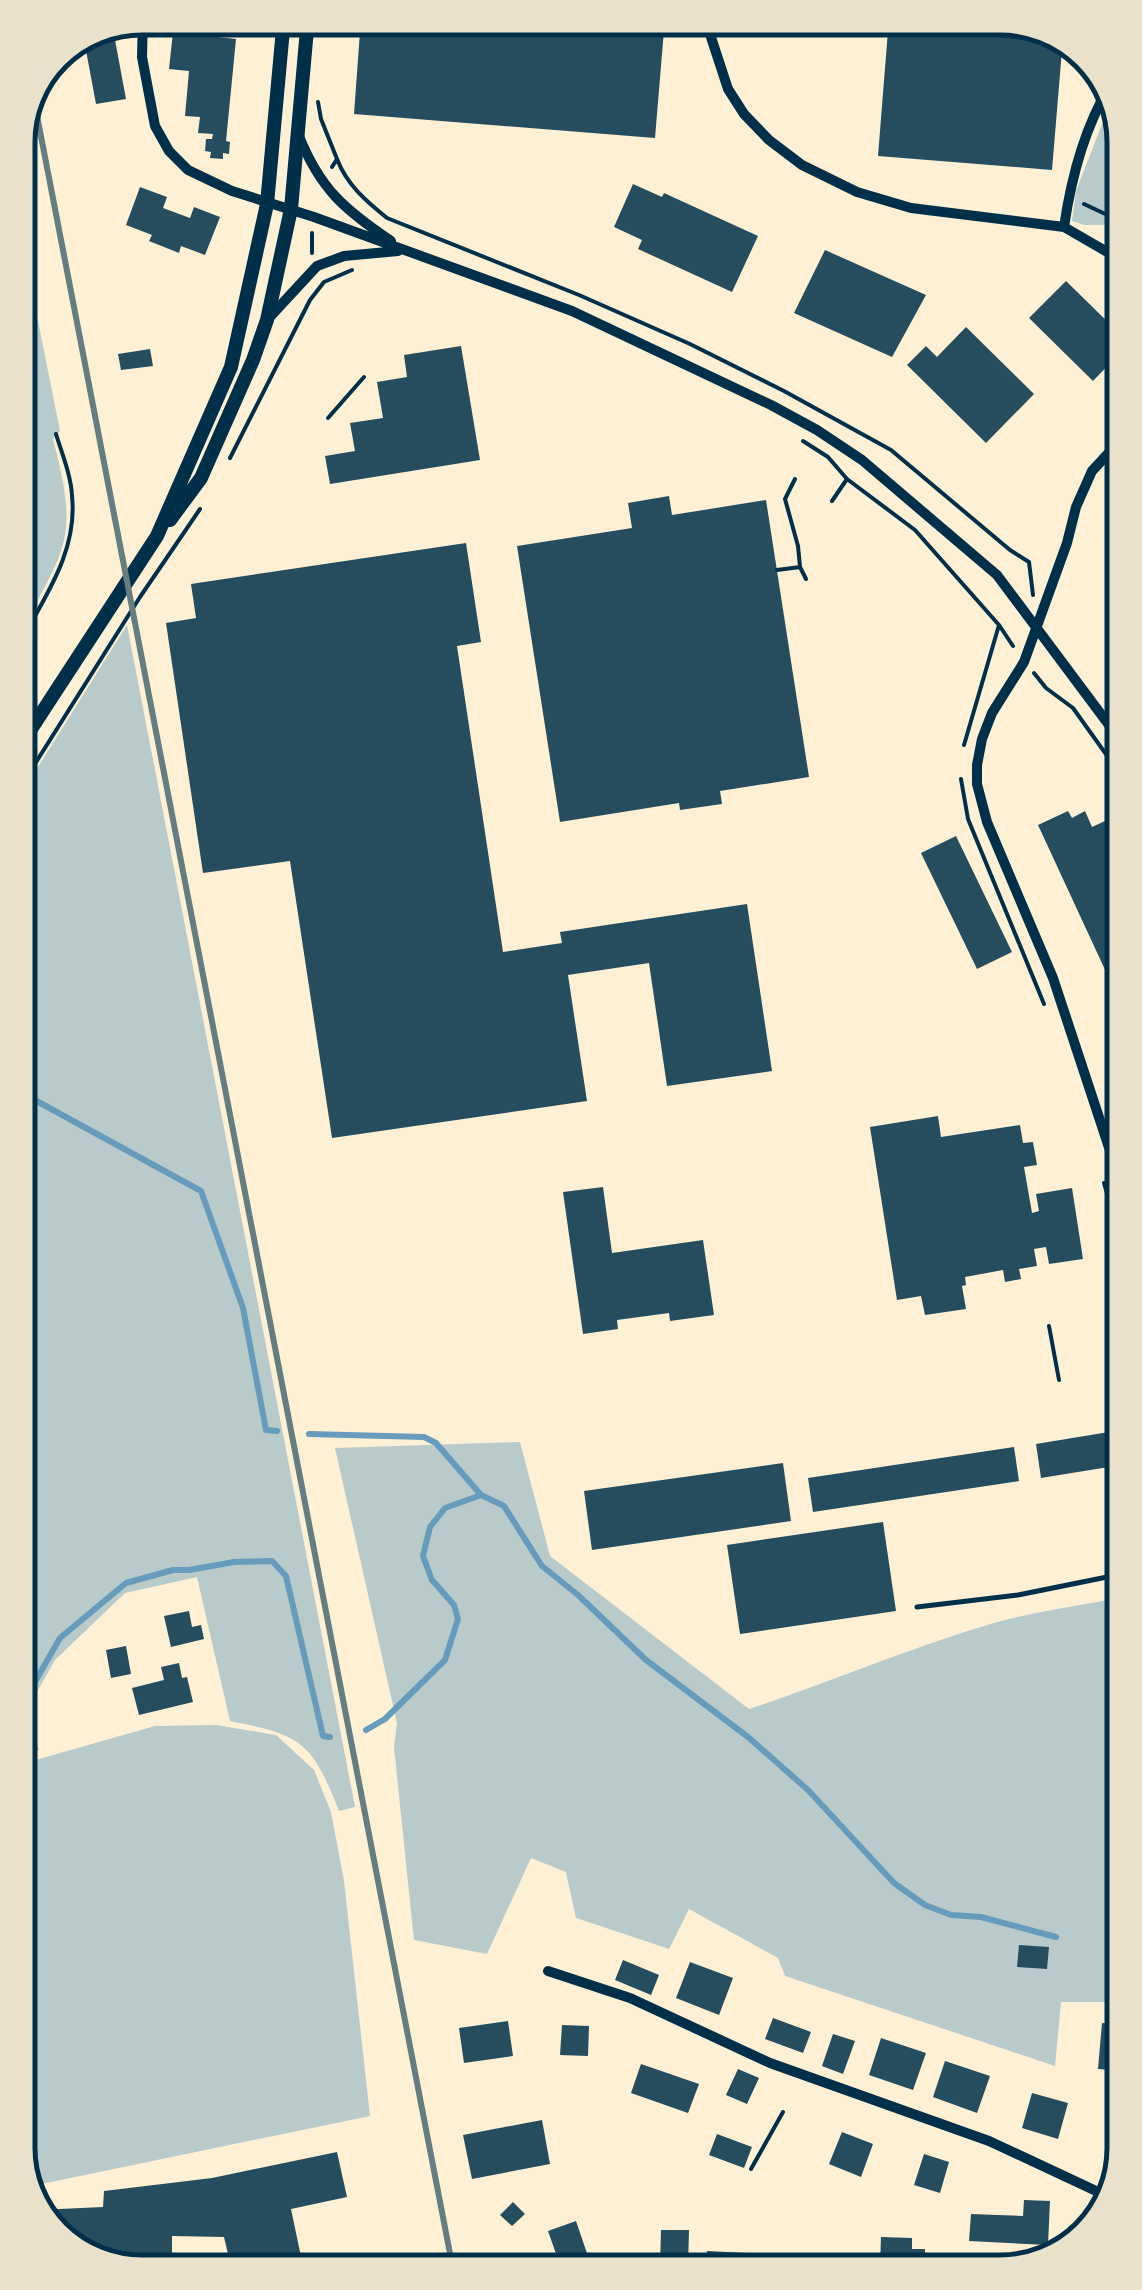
<svg xmlns="http://www.w3.org/2000/svg" width="1142" height="2290" viewBox="0 0 1142 2290" font-family="Figtree,sans-serif">
  <style>
    .green { fill: #b9caca }
    .lines { fill: none; stroke-linecap: round; stroke-linejoin: round }
    .stream { stroke: #669bbc; stroke-width: 6 }
    .building { fill: #264d5e }
    .path { stroke: #003049; stroke-width: 4 }
    .service { stroke: #003049; stroke-width: 5 }
    .minor { stroke: #003049; stroke-width: 10 }
    .secondary { stroke: #003049; stroke-width: 14 }
    .rail { stroke: #657d81; stroke-width: 6 }
    .rim { fill: none; stroke: #003049; stroke-width: 5 }
  </style>
  <rect width="100%" height="100%" fill="#fdf0d5"/>
  <path class="green" d="M1114 93 1116 225H1085L1072 221 1076 191Z
    M18 221 60 431 53 439C79 538 67 546 20 632Z
    M127 625 355 1807 339 1811C312 1742 302 1735 230 1721L197 1577 125 1593 55 1660 26 1711 39 1750 25 1756 21 794Z
    M520 1442 550 1556 749 1709C831 1682 911 1647 994 1623 1036 1611 1080 1606 1122 1597L1124 1993 1112 2002H1061L1055 2066 785 1976 778 1958 689 1909 669 1949 576 1918 566 1872 531 1858 487 1954 414 1940 394 1747 397 1723 335 1448Z
    M216 1725 276 1735 314 1770 331 1812 344 1881 370 2116 27 2187 25 1763 155 1726Z"/>
  <g class="lines">
    <path class="stream" d="M1111 205 1116 203
      M22 1093 201 1191 243 1308 266 1430 277 1431
      M309 1434 424 1437 436 1443 481 1495
      M25 1699 60 1638 126 1583 173 1570H189L234 1562 272 1561 286 1576 323 1736 330 1737
      M366 1730 385 1719 445 1660 458 1619 454 1605 432 1580 423 1556 430 1527 445 1508 481 1495 504 1506 542 1566 578 1595 646 1660 748 1737 808 1790 894 1883 925 1905 951 1915 981 1917 1056 1937
      M1117 2172 1114 2160 1124 2144"/>
  </g>
  <path class="building" d="M361 18H665L655 138 354 114Z
    M889 18H1009L1063 38 1052 170 878 156Z
    M113 29 126 99 96 104 85 45 77 44Z
    M173 32 236 39 226 141 230 142 229 154 223 153V159L210 158 211 152 205 151 206 139H212L213 134 198 133 200 117 185 116 189 71 169 69Z
    M633 184 662 197 664 193 758 236 732 292 638 249 642 240 614 227Z
    M140 187 167 197 163 208 190 218 194 207 220 217 205 255 181 246 179 253 149 241 152 235 126 225Z
    M825 250 926 295 892 357 794 313Z
    M1066 281 1116 330V357L1093 381 1029 318Z
    M966 327 1034 394 986 443 907 365 926 346 937 357Z
    M461 346 480 460 330 484 325 456 355 451 350 423 383 418 377 382 407 377 404 355Z
    M150 349 153 366 121 370 118 354Z
    M669 496 672 515 766 500 809 777 720 791 722 804 680 810 679 803 560 822 517 546 632 528 628 503Z
    M466 543 481 642 457 646 503 952 562 943 560 932 747 904 772 1071 667 1086 649 963 568 975 587 1101 332 1138 290 861 203 873 166 623 196 618 191 584Z
    M1068 811 1072 818 1085 811 1092 827 1105 821 1110 831 1119 827V1000L1038 825Z
    M956 836 1012 952 977 969 921 853Z
    M938 1116 941 1137 1020 1125 1023 1143 1033 1142 1037 1165 1024 1167 1032 1213 1039 1211 1036 1194 1072 1188 1083 1259 1049 1264 1046 1247 1034 1249 1037 1266 1019 1269 1021 1279 1005 1282 1003 1270 965 1277 966 1285 962 1286 966 1309 925 1315 921 1296 897 1300 870 1127Z
    M603 1187 612 1253 703 1240 714 1315 670 1321 669 1313 617 1320 618 1329 583 1334 563 1192Z
    M1121 1430V1465L1041 1478 1036 1444Z
    M1014 1447 1019 1481 813 1512 808 1478Z
    M783 1463 791 1521 592 1550 584 1491Z
    M883 1522 896 1611 740 1634 727 1545Z
    M189 1611 192 1627 201 1625 204 1639 171 1647 164 1616Z
    M126 1646 131 1674 111 1678 106 1650Z
    M179 1663 182 1678 187 1677 193 1702 139 1715 132 1688 164 1680 161 1667Z
    M1019 1945 1049 1947 1047 1969 1017 1967Z
    M623 1960 659 1975 651 1995 615 1980Z
    M690 1962 733 1978 719 2015 676 1998Z
    M773 2018 811 2032 803 2053 765 2039Z
    M508 2021 513 2056 464 2063 459 2028Z
    M1102 2023 1124 2025V2071L1098 2069Z
    M562 2025 589 2026 588 2056 560 2055Z
    M833 2034 855 2041 843 2074 822 2066Z
    M881 2038 926 2053 913 2090 869 2075Z
    M945 2061 990 2076 977 2113 933 2097Z
    M641 2064 699 2084 688 2113 631 2093Z
    M738 2069 759 2078 747 2104 726 2095Z
    M1032 2093 1068 2103 1058 2139 1022 2128Z
    M1124 2109V2125L1117 2133 1109 2125Z
    M542 2120 550 2164 472 2179 463 2135Z
    M842 2132 873 2144 861 2177 829 2164Z
    M717 2134 752 2147 744 2168 709 2155Z
    M337 2152 347 2197 291 2209 304 2271H232L224 2237 172 2236V2259H140V2268H123L67 2247 38 2210 103 2207 104 2191 212 2178Z
    M924 2154 949 2162 940 2193 914 2185Z
    M1024 2200 1050 2201 1048 2245 969 2241 971 2214 1023 2216Z
    M513 2202 525 2214 512 2226 500 2215Z
    M576 2221 592 2268H561L548 2231Z
    M661 2230H689L688 2267H660Z
    M881 2237 912 2238V2249H925V2264L880 2265Z
    M707 2251 747 2253V2266L706 2267Z"/>
  <g class="lines">
    <path class="path" d="M318 102 321 119 337 159 332 167
      M337 159C347 185 366 201 387 218L579 295 690 344 784 391 891 450 1010 550 1029 562 1033 595
      M1084 204 1116 219
      M312 253V233
      M328 418 364 377
      M803 441 828 457 847 479 915 530 999 625 1013 646
      M230 458 310 300 324 282 352 270
      M795 479 785 499 798 546 800 567
      M832 501 847 479
      M777 570 800 567 806 579
      M20 643C45 596 78 551 72 496 71 475 62 454 56 434
      M1034 673 1046 688 1073 708 1118 771
      M964 745 999 625
      M961 779 968 819 1044 1004
      M21 786 140 597 200 509
      M1104 1183 1120 1239
      M1049 1326 1059 1380
      M751 2169 783 2112"/>
    <path class="service" d="M917 1607 1018 1595 1122 1574"/>
    <path class="minor" d="M143 18 142 57 155 126 169 151 188 170 232 191 314 217 572 311 771 405 817 430 862 460 997 575 1118 737
      M710 18 709 31 728 89 744 114 769 140 802 165 857 192 911 208 1064 227 1116 257
      M299 136C320 189 345 210 391 241
      M1064 227C1071 179 1084 129 1109 87
      M267 320 317 266 344 256 398 251
      M1117 444 1092 471 1076 507 1067 543 1024 662 992 713 982 739 977 765V784L987 822 1053 978 1120 1181
      M548 1971 630 1998 770 2063 989 2141 1109 2197
      M1103 2218 1104 2214"/>
    <path class="secondary" d="M170 520 201 478 253 360 267 320 291 209 308 18
      M20 746 157 536 231 367 267 204 284 18"/>
    <path class="rail" d="M34 100 453 2269"/>
  </g>
  <path d="M0 0H1142V2290H0ZM142 35H1000A107 107 0 0 1 1107 142V2148A107 107 0 0 1 1000 2255H142A107 107 0 0 1 35 2148V142A107 107 0 0 1 142 35Z" fill="#e9e1ca" fill-rule="evenodd"/>
  <path class="rim" d="M142 35H1000A107 107 0 0 1 1107 142V2148A107 107 0 0 1 1000 2255H142A107 107 0 0 1 35 2148V142A107 107 0 0 1 142 35Z"/>
</svg>
